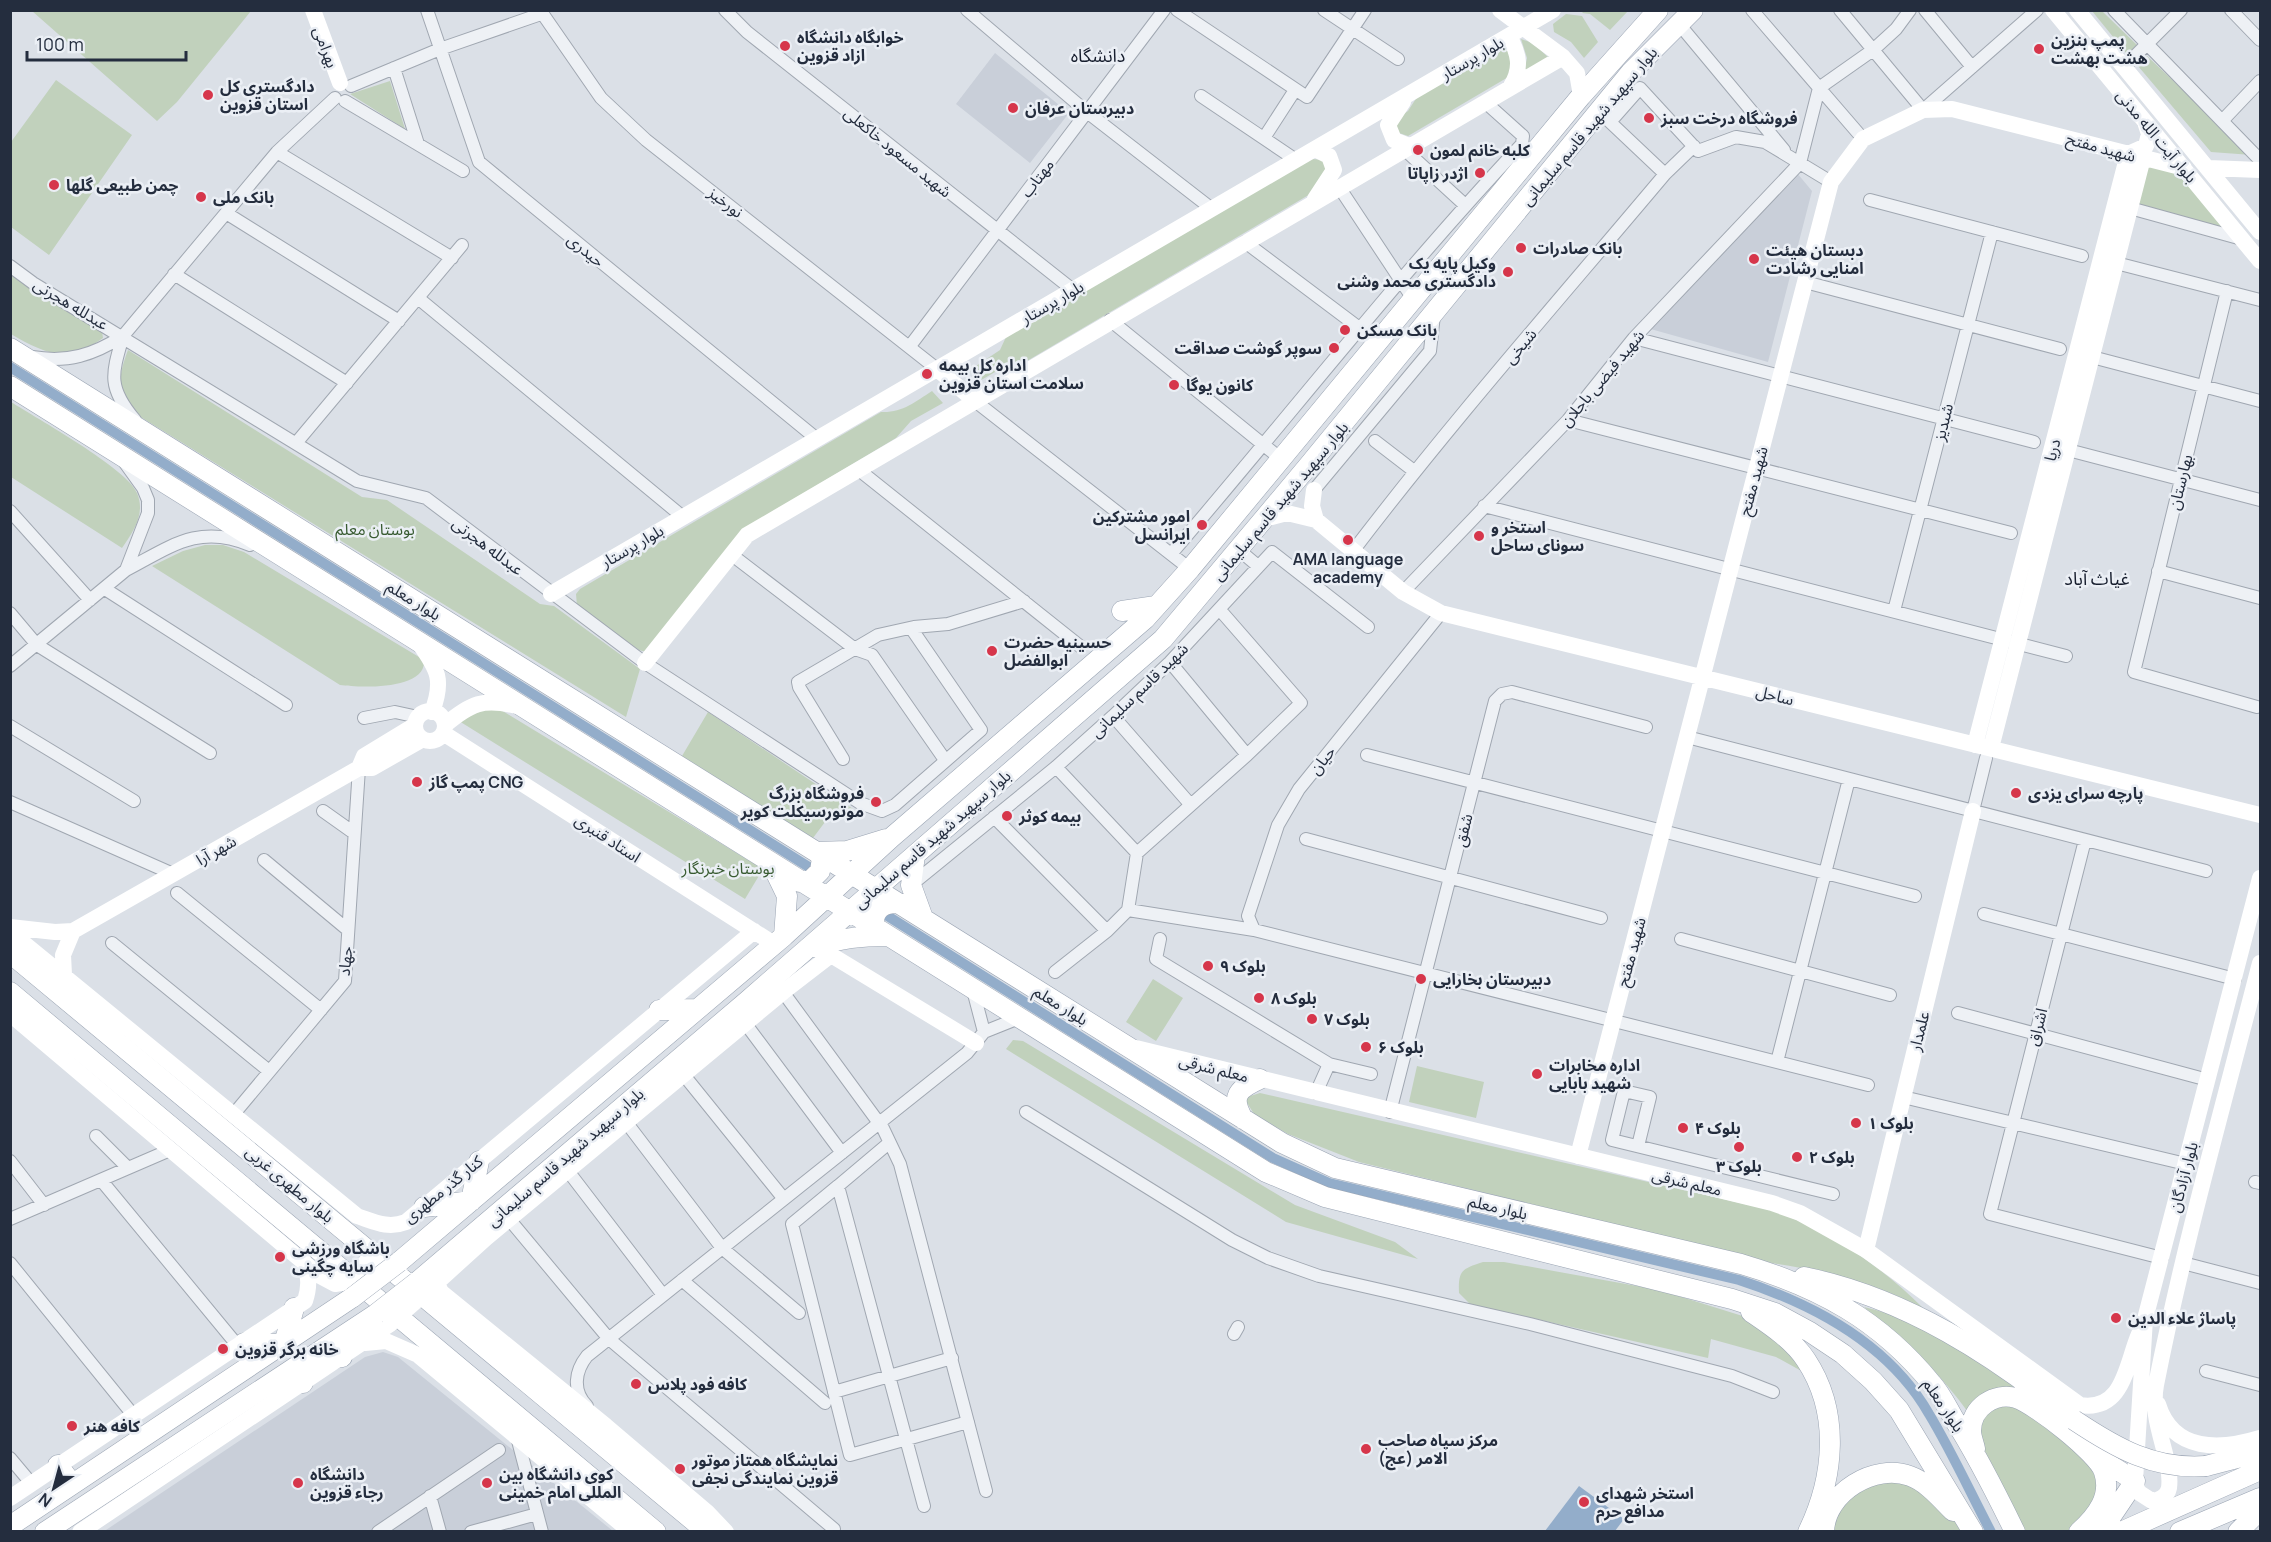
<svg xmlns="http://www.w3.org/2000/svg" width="2271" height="1542" viewBox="0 0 2271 1542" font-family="Manrope,'Noto Sans Arabic',sans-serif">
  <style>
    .built { fill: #c9cfd9 }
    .green { fill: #c1d1bc }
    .water { fill: #93adca }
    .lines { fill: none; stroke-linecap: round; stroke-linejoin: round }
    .canal { stroke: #93adca; stroke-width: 10 }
    .street-casing { stroke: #a0a7b1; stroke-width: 14 }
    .primary-casing { stroke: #9aa4b3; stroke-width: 21 }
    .street { stroke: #eef1f5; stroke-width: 12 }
    .secondary { stroke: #fff; stroke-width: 16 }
    .primary { stroke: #fff; stroke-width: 20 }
    .primary-bridge-casing { stroke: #9aa4b3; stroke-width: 21; stroke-linecap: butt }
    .secondary-bridge { stroke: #fff; stroke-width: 16 }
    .primary-bridge { stroke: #fff; stroke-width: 20 }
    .poi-dot { fill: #d6364b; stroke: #ebeff5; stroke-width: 2 }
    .labels { text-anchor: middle; stroke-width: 5; stroke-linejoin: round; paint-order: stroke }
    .poi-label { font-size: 16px; font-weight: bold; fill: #242d3e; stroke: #ebeff5; text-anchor: start }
    .street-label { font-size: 16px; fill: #242d3e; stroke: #ebeff5 }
    .park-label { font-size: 16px; fill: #385b31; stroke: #ebeff5 }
    .neighbourhood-label { font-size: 18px; fill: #171e2e; stroke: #ebeff5 }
  </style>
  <rect width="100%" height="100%" fill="#dbe0e7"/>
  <path class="built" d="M995 53 1069 113 1030 163 956 104Z
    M1797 173 1812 191 1768 362 1647 328Z
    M383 1352 398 1357 613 1531 103 1532 365 1357Z"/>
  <path class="green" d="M32 11H251L177 102 157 121Z
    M1584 11V10L1628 11 1610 30 1590 14 1582 13Z
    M2092 11H2102L2137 45 2127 54Z
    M1566 14 1582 16 1598 42 1584 58 1571 42 1554 32 1553 24Z
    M1521 39 1533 43 1551 60 1524 73 1527 58Z
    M1501 48H1508L1515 54 1510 76 1408 136 1393 131 1391 122 1408 111 1419 94Z
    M2145 56H2147L2252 155 2211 152 2138 66Z
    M56 80 132 135 49 255 11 227V142Z
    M390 81 405 129 350 94Z
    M2143 158 2184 168 2242 239 2130 208Z
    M1311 159 1326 160V176L1312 193 1027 361 1002 368 976 383 970 370 1000 350 1006 337Z
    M11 271 102 331 103 338C68 364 45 354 11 334Z
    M128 350 362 497 387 500 540 604 554 606 640 669 626 717 139 416C118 390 116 382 128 350Z
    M932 391 943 403 911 421 896 438 744 529 646 652 639 650 577 606 576 594 580 589 881 412C902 413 915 402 932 391Z
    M11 402C36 418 128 469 137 493 146 514 133 532 122 548L11 477Z
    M205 545H223L244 552 424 660C427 690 361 688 340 685L152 566 183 551Z
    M496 707 763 869 745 899 459 721 458 713Z
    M708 712 856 811 831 814 813 838 682 756Z
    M1153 979 1183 998 1156 1041 1126 1022Z
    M1013 1040 1023 1041 1295 1205 1395 1242 1418 1259 1286 1222 1006 1049Z
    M1417 1066 1484 1082 1476 1118 1409 1102Z
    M1260 1093 1775 1211C1831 1232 1881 1266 1923 1308 1873 1282 1827 1272 1772 1263L1359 1162 1288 1134 1254 1114 1244 1098Z
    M1483 1262H1504L1659 1290 1749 1318 1779 1338 1805 1373 1776 1357 1711 1339 1708 1358 1470 1304 1459 1293C1458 1270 1462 1269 1483 1262Z
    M1864 1307C1923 1320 1974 1361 2025 1393L1970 1415C1940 1372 1904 1340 1864 1307Z
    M2016 1402 2090 1455 2104 1489 2075 1531H2020L1981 1454V1415L1990 1405Z
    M1888 1475 1929 1492 1964 1531 1827 1532 1837 1504Z"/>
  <path class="water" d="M1579 1486 1624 1519 1615 1531H1545Z"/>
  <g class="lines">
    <path class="canal" d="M10 367 812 869
      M886 915 1273 1158 1329 1183 1739 1280C1813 1304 1889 1344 1929 1414 1952 1452 1970 1492 1991 1532"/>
    <g class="street-casing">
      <path id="street" d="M427 10 479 162 817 439
        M540 10 601 98 646 140 937 369
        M725 10 747 32 1073 290
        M967 10 1087 112 1212 209
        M1177 10 1307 97 1365 10
        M1324 10 1398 59
        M1752 10 1858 133
        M1840 10 1923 110 2037 10
        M1925 10 1972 67
        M2114 10 2260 160
        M2231 10 2260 40
        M1679 24 1784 150
        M2124 67 2181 10
        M394 68 418 144
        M351 86 440 49 541 14
        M1201 96 1296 160
        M345 101 463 171
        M1606 103 1610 122 1640 88 1698 151 1736 137 1765 142 1831 182
        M2222 121 2260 81
        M1610 122 1665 174
        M1264 138 1295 90
        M1404 149 1465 205
        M277 152 452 258
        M1339 187 1413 299
        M1870 200 2082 256
        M2130 208 2242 239
        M226 213 399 321
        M1245 242 1378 342
        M2116 263 2260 300
        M10 266 33 283 357 481 426 498 645 663 860 803 882 811 895 805 981 730 911 628
        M174 274 347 383
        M1805 282 2060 349
        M2227 291 2134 672 2257 707
        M418 298 683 517
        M1110 320 1281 459
        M123 336C112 374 107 387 135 420
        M1634 338 2034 442
        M910 346 1164 10
        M32 357C68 363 93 355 123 336L277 152 335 98
        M2092 357 2260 401
        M975 401 1190 569
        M1568 420 2011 533
        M1375 441 1414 471
        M297 442 462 245
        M2068 450 2260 500
        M859 470 1081 647
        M1314 490 1430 351 1434 315
        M1484 506 2066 656
        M10 511 90 600
        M1239 550 1258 566
        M1353 551C1452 421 1560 299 1665 174L1694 146
        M1171 554C1288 418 1398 276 1522 144L1523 136 1485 102
        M732 555 855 649 872 655 945 760
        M126 570C170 547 199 523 250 545
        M2158 571 2260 598
        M105 589 286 705
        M1403 592 1568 420 1634 338 1800 163 1819 88 1873 50 1896 29 1910 10
        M1220 610 1301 703 1247 755 1137 853 1128 910 1254 930 1868 1085
        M1894 611 1992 232
        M10 613 37 645 210 753
        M1170 662 1247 755
        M10 666 126 570 148 513V500L143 488 125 463
        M1113 716 1190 804
        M364 718 395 712 418 717
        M10 726 134 801
        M1687 737 2206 871
        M1367 755 1915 896
        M843 759 799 687 798 682 878 635 914 627 948 624 1024 601
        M1056 767 1137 853
        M10 802 173 874
        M323 811 354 833
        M1973 811 1986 758
        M994 817 1107 931
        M1306 839 1601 918
        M2085 840 1990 1214 2162 1258
        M264 860 348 930
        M911 885 1056 767 1113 716 1170 662 1272 552 1368 627
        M177 893 321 1010
        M1984 914 2235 979
        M1254 930 1248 916 1278 825 1299 789 1441 613
        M1160 939 1156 959 1329 1064 1371 1074
        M1681 939 1890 995
        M112 943 269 1071
        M1055 972 1107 931 1128 910
        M973 990 984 1032
        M783 992 879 1123
        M1958 1013 2208 1080
        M745 1023 842 1153
        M1777 1062 1849 779
        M683 1074 784 1199
        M1316 1093 1329 1064
        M1903 1097 2186 1164
        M1026 1112 1232 1240 1268 1258 1319 1276 1530 1324 1732 1376 1773 1392
        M1390 1112 1495 701 1502 694 1512 692 1646 727
        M233 1115 345 981 359 768
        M626 1122 722 1248 799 1313
        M880 1122 900 1164 986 1491
        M96 1136 128 1168
        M889 1143 838 1186 924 1506
        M1638 1146 1650 1097 1624 1091 1612 1140C1686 1158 1759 1176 1833 1194
        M10 1161 44 1205
        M568 1171 663 1295
        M101 1180 238 1346
        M2255 1182 2260 1183
        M838 1186 792 1224 850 1455 968 1422
        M10 1219 170 1150
        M509 1219 609 1339 834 1529
        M10 1263 134 1416
        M2183 1263 2260 1283
        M682 1280 825 1403
        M1234 1334 1238 1327
        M2206 1371 2260 1385
        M834 1392 952 1358
        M587 1406C572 1391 575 1371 587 1356L967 1053 984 1032 1019 1018
        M517 1437 542 1532
        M10 1458 31 1483
        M430 1496 440 1532
        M378 1532 499 1450
        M471 1532 537 1514"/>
    </g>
    <g class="primary-casing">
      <path id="primary" d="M10 348 1282 1143 1335 1168 1741 1264C1819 1287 1880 1320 1932 1384 1941 1394 1947 1407 1954 1419 1977 1455 1996 1493 2015 1532
        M10 386 1266 1172 1325 1197 1732 1299 1775 1313 1810 1332 1843 1354 1873 1381 1899 1410 1973 1532
        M1122 611 1156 606
        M817 852 847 851 886 839
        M915 855 911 885 923 918
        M772 865 787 896 784 936
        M800 882 811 880 820 871 822 858 817 852
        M874 928C872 910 883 902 899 903
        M815 947C840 938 861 936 888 936
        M10 953 707 1532
        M10 992 656 1532
        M659 1010 695 1009
        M1243 1119C1230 1096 1238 1089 1260 1079
        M424 1207 471 1201 479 1161
        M399 1262 784 936 892 837 1145 619 1190 569 1581 96 1658 10
        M1804 1277C1906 1298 1994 1355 2074 1420
        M417 1282 746 1002 1163 639 1309 465 1631 72 1693 10
        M1751 1312C1770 1325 1793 1340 1806 1360 1841 1413 1834 1478 1808 1532
        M244 1343 284 1344 294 1308
        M303 1383 304 1362 342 1357
        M1975 1449C1974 1443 1971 1437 1971 1431 1971 1407 1995 1392 2016 1398 2035 1404 2099 1454 2104 1472 2112 1496 2097 1516 2079 1532
        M2096 1456 2135 1481 2110 1518 2097 1530
        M58 1465 72 1484
        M2206 1466 2260 1452
        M10 1526 353 1297
        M45 1532 376 1314
        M1824 1532C1825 1492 1875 1463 1910 1476 1927 1482 1941 1499 1953 1511
        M2121 1532 2260 1470
        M2180 1532 2260 1498
        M2238 1532 2260 1510"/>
    </g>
    <use href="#street" class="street"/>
    <path class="secondary" d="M313 10 340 83
      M1500 10 1563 57 1577 73 1581 96
      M2053 10 2260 261
      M2077 10 2260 232
      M1509 36C1519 54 1522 68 1511 86
      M1403 102 1388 125 1394 140 1409 146
      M2208 168 2260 170
      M1315 199 1334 170 1329 156 1315 149
      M937 369 975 401
      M1314 490 1312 506 1316 520
      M1264 519 1287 513 1316 520 1403 592 1441 613 2260 815
      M551 594 1553 10
      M419 643C438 670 444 680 432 712
      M645 663 747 535 1563 57
      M415 726a15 15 0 1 1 30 0a15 15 0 1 1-30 0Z
      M445 725C471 703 483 698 517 706
      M443 733 774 944
      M1975 745 2128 154 2146 146 2149 134 2145 122
      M1991 748 2143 158
      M359 768 364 756 415 725
      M2260 878 2145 1319 2135 1481 2138 1492 2152 1501C2160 1500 2167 1497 2169 1488 2173 1459 2149 1422 2156 1385 2184 1243 2224 1103 2260 963
      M10 927 55 932 73 931 359 768H372L423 739
      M10 932 357 1216C375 1222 388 1229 406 1222L754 931
      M64 975 63 955 73 931
      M10 1014 320 1276 335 1284 341 1283
      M1136 1048 1772 1203 1800 1213 1866 1250 2080 1405C2124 1412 2126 1364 2139 1334
      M1578 1156 1831 182 1863 139 1923 110 1952 109 2184 168
      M1866 1250 1973 811
      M437 1283 441 1292 606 1426 707 1512 726 1532
      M432 1287 486 1238 783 992 831 955 976 1043
      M365 1343 386 1341 418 1355 631 1532
      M2158 1404C2173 1453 2221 1450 2260 1438
      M10 1498 305 1301C310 1286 309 1275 303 1260
      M80 1532 390 1324"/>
    <use href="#primary" class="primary"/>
    <g class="primary-bridge-casing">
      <path id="primary-bridge" d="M353 1297 399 1262
        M376 1314 417 1282
        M2074 1420C2116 1448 2154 1470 2206 1466"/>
    </g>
    <path class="secondary-bridge" d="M341 1283 381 1250
      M390 1324 432 1287"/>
    <use href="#primary-bridge" class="primary-bridge"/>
  </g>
  <g class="poi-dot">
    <circle cx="785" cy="46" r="6"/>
    <circle cx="2039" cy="49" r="6"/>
    <circle cx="208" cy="95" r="6"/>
    <circle cx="1013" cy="108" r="6"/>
    <circle cx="1649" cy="118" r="6"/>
    <circle cx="1418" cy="150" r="6"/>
    <circle cx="1480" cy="173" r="6"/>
    <circle cx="54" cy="185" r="6"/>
    <circle cx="201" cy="197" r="6"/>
    <circle cx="1521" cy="248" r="6"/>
    <circle cx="1754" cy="259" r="6"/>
    <circle cx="1508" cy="272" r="6"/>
    <circle cx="1345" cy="330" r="6"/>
    <circle cx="1334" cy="348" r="6"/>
    <circle cx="927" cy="374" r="6"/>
    <circle cx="1174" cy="385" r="6"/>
    <circle cx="1202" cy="525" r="6"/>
    <circle cx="1479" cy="536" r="6"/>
    <circle cx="1348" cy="540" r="6"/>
    <circle cx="992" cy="651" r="6"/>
    <circle cx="417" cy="782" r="6"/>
    <circle cx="2016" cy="793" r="6"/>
    <circle cx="876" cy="802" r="6"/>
    <circle cx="1007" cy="816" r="6"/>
    <circle cx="1208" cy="966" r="6"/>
    <circle cx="1421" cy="979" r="6"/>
    <circle cx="1259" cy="998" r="6"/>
    <circle cx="1312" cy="1019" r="6"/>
    <circle cx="1366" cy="1047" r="6"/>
    <circle cx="1537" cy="1074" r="6"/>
    <circle cx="1856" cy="1123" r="6"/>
    <circle cx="1683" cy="1128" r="6"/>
    <circle cx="1739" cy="1147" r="6"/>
    <circle cx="1797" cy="1157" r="6"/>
    <circle cx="280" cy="1257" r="6"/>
    <circle cx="2116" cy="1318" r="6"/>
    <circle cx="223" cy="1349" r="6"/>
    <circle cx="636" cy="1384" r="6"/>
    <circle cx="72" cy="1426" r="6"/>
    <circle cx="1366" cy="1449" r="6"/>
    <circle cx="680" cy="1469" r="6"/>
    <circle cx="298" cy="1483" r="6"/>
    <circle cx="487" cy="1483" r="6"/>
    <circle cx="1584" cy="1502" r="6"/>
  </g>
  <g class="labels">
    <g class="poi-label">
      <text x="797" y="43">خوابگاه دانشگاه<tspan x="797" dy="18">ازاد قزوین</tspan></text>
      <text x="2051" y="46">پمپ بنزین<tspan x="2051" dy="18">هشت بهشت</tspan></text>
      <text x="220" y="92">دادگستری کل<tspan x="220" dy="18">استان قزوین</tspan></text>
      <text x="1025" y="114">دبیرستان عرفان</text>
      <text x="1661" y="124">فروشگاه درخت سبز</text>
      <text x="1430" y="156">کلبه خانم لمون</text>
      <text x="1468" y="179" text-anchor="end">اژدر زاپاتا</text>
      <text x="66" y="191">چمن طبیعی گلها</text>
      <text x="213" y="203">بانک ملی</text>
      <text x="1533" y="254">بانک صادرات</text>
      <text x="1766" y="256">دبستان هیئت<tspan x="1766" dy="18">امنایی رشادت</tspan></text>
      <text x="1496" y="269" text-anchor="end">وکیل پایه یک<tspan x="1496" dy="18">دادگستری محمد وشنی</tspan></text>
      <text x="1357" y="336">بانک مسکن</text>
      <text x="1322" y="354" text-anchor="end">سوپر گوشت صداقت</text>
      <text x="939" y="371">اداره کل بیمه<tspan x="939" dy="18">سلامت استان قزوین</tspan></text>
      <text x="1186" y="391">کانون یوگا</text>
      <text x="1190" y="522" text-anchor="end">امور مشترکین<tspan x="1190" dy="18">ایرانسل</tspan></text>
      <text x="1491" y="533">استخر و<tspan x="1491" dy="18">سونای ساحل</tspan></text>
      <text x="1348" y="565" text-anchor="middle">AMA language<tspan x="1348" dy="18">academy</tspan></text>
      <text x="1004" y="648">حسینیه حضرت<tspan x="1004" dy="18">ابوالفضل</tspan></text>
      <text x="429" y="788">پمپ گاز CNG</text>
      <text x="864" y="799" text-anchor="end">فروشگاه بزرگ<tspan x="864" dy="18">موتورسیکلت کویر</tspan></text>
      <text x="2028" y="799">پارچه سرای یزدی</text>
      <text x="1019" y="822">بیمه کوثر</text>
      <text x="1220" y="972">بلوک ۹</text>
      <text x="1433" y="985">دبیرستان بخارایی</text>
      <text x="1271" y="1004">بلوک ۸</text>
      <text x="1324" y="1025">بلوک ۷</text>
      <text x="1378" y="1053">بلوک ۶</text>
      <text x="1549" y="1071">اداره مخابرات<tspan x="1549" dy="18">شهید بابایی</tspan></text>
      <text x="1868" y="1129">بلوک ۱</text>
      <text x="1695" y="1134">بلوک ۴</text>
      <text x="1809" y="1163">بلوک ۲</text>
      <text x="1739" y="1172" text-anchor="middle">بلوک ۳</text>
      <text x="292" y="1254">باشگاه ورزشى<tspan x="292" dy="18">سايه چگينى</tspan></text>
      <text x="2128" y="1324">پاساژ علاء الدین</text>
      <text x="235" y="1355">خانه برگر قزوین</text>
      <text x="648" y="1390">کافه فود پلاس</text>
      <text x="84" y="1432">کافه هنر</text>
      <text x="1378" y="1446">مرکز سپاه صاحب<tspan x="1378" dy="18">الامر (عج)</tspan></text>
      <text x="692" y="1466">نمایشگاه همتاز موتور<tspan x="692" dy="18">قزوین نمایندگی نجفی</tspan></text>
      <text x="310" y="1480">دانشگاه<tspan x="310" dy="18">رجاء قزوین</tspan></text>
      <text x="499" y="1480">کوی دانشگاه بین<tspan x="499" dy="18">المللی امام خمینی</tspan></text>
      <text x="1596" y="1499">استخر شهدای<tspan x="1596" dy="18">مدافع حرم</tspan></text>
    </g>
    <g class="street-label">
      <text transform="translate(326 47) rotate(70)" y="6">بهرامی</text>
      <text transform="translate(1472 58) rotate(-30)" y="6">بلوار پرستار</text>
      <text transform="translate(1589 126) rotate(-50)" y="6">بلوار سپهبد شهید قاسم سلیمانی</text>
      <text transform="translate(2157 136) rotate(50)" y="6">بلوار آیت الله مدنی</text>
      <text transform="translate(2101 147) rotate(15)" y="6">شهید مفتح</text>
      <text transform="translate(898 152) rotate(39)" y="6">شهید مسعود خاکعلی</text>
      <text transform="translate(1037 178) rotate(-53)" y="6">مهتاب</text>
      <text transform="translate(726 202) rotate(38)" y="6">نورخیز</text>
      <text transform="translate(586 250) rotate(39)" y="6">حیدری</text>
      <text transform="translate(1052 302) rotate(-30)" y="6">بلوار پرستار</text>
      <text transform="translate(71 304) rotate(31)" y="6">عبدلله هجرتی</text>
      <text transform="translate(1520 346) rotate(-50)" y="6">شیخی</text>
      <text transform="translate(1602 378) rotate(-50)" y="6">شهید فیضی باجلان</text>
      <text transform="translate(1943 422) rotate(-76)" y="6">شبدیز</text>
      <text transform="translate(2052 450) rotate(-76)" y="6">دریا</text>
      <text transform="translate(1753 481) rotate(-75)" y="6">شهید مفتح</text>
      <text transform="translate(2180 482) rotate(-76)" y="6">بهارستان</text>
      <text transform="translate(1280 501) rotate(-50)" y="6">بلوار سپهبد شهید قاسم سلیمانی</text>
      <text transform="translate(488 546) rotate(37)" y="6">عبدلله هجرتی</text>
      <text transform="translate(632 546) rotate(-30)" y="6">بلوار پرستار</text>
      <text transform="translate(414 600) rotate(32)" y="6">بلوار معلم</text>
      <text transform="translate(1139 690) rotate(-44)" y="6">شهید قاسم سلیمانی</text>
      <text transform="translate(1775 695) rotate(14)" y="6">ساحل</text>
      <text transform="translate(1322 760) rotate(-52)" y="6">حیان</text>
      <text transform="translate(1463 830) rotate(-76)" y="6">شفق</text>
      <text transform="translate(608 838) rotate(33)" y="6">استاد قنبری</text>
      <text transform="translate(932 839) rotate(-41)" y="6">بلوار سپهبد شهید قاسم سلیمانی</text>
      <text transform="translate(216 850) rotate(-30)" y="6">شهر آرا</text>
      <text transform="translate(1631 952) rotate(-75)" y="6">شهید مفتح</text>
      <text transform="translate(345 961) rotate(-84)" y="6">جهاد</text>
      <text transform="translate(1061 1005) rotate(32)" y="6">بلوار معلم</text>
      <text transform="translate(2037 1027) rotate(-76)" y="6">اشراق</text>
      <text transform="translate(1919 1031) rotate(-76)" y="6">علمدار</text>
      <text transform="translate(1214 1068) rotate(14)" y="6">معلم شرقی</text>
      <text transform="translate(565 1157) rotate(-41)" y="6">بلوار سپهبد شهید قاسم سلیمانی</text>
      <text transform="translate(2183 1177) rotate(-75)" y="6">بلوار آزادگان</text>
      <text transform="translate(1687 1182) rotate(13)" y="6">معلم شرقی</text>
      <text transform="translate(290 1184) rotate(40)" y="6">بلوار مطهری غربی</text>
      <text transform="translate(443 1189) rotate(-39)" y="6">کنار گذر مطهری</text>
      <text transform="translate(1498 1207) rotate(13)" y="6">بلوار معلم</text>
      <text transform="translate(1944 1405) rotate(56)" y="6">بلوار معلم</text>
    </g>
    <g class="park-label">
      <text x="375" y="535">بوستان معلم</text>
      <text x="728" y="874">بوستان خبرنگار</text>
    </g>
    <g class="neighbourhood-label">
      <text x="1098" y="62">دانشگاه</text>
      <text x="2097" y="585">غیاث آباد</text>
    </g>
  </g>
  <rect width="2271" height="1542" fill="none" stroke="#242d3e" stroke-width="24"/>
  <g transform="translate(54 1488) rotate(216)" stroke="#ebeff5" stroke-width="4.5" paint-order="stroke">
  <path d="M0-4.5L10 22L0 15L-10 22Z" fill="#242d3e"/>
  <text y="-9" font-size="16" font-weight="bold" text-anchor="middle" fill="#242d3e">N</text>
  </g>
  <path d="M27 51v9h159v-9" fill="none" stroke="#242d3e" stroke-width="3"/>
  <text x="36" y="51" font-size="18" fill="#242d3e" stroke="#ebeff5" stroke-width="4.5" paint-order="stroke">100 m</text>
</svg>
